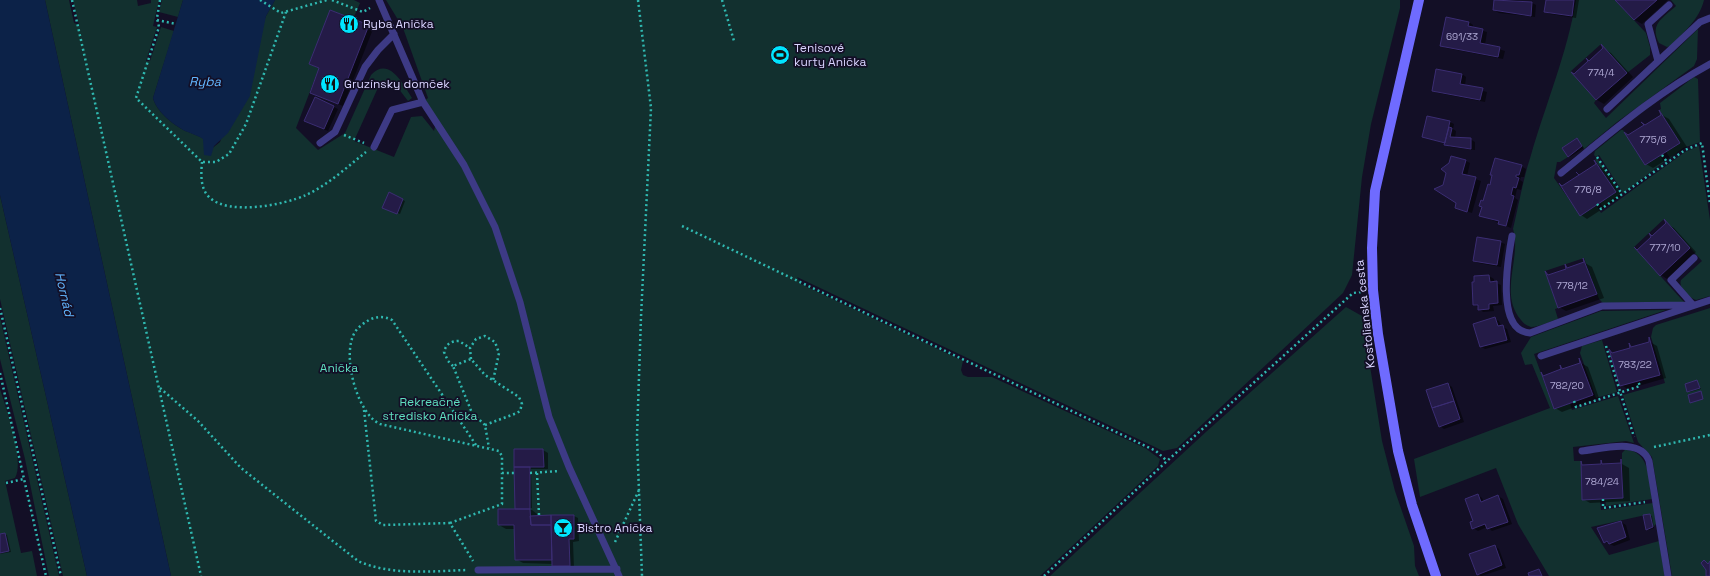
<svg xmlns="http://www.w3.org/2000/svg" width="1710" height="576" viewBox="0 0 1710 576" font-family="'Space Grotesk',sans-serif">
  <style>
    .green { fill: #12302f }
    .water { fill: #0c2248 }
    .shadow { fill: #0007 }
    .building { fill: #241b47; stroke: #3b2d73 }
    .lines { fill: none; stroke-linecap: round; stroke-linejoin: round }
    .path { stroke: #2fb8b0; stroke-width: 2.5; stroke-dasharray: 2 3; stroke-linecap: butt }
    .lane { stroke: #3d3a85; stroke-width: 7 }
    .secondary { stroke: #6f6bff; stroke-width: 10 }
    .labels { text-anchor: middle; stroke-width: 3.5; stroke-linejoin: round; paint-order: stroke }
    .number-label { font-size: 10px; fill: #aca6d1 }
    .poi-label { font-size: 12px; fill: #d9d4ff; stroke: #130f26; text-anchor: start }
    .street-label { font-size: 12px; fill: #d9d4ff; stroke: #130f26 }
    .park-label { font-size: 12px; fill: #5fe0c0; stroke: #130f26 }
    .water-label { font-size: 13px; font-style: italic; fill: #62b6ff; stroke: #130f26 }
  </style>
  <rect width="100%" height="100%" fill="#130f26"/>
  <path class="green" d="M45 0H69L74 23 79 25 73 0H137L138 6 151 3V0H159L153 26 157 27 146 61H150L161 27 174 31 153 98C156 110 170 122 180 128 188 133 196 134 204 139V155L220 142 266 16 275 0H354L360 3 353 19 330 11 309 64 319 68 296 128 318 150 345 133 371 75C389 56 403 84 412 98L408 101 398 88 381 81 354 141 394 157 411 117 422 116 434 131 436 123 423 102 428 98 403 28 386 0H1400V8L1371 124 1362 177 1352 275 1343 293 1177 448 1163 451 1155 447 797 277 801 284 963 361 961 370 963 375 968 377H992L1145 448 1160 459 1158 466 1040 576H171Z
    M162 0H183L178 17 159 12Z
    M1576 0H1615L1646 33 1650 47V55L1627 73 1601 44 1571 71 1596 100 1594 103 1606 118 1698 29 1697 59 1694 66 1617 122 1584 149 1576 138 1562 148 1568 157 1560 162H1557L1554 178 1580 215 1596 205 1601 213 1685 152 1699 146 1710 220V296L1696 300C1689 298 1678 288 1681 280L1702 261 1664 219 1634 247 1684 302 1603 303 1599 299 1584 258 1545 271 1558 308 1555 309 1558 319C1551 321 1539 327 1531 327 1527 326 1523 323 1521 320 1498 293 1522 258 1513 229 1519 204 1523 179 1531 155 1546 103 1567 54 1576 0Z
    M1671 0H1704C1699 20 1684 32 1670 46L1667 47 1659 43C1649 24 1663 18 1676 6Z
    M1694 77 1698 79 1700 142 1683 148 1670 158 1666 152 1680 143 1659 110 1661 109 1660 103Z
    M1621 130H1623L1645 165 1660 155 1664 162 1623 193 1599 155 1596 157 1594 155 1595 151Z
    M1597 158 1621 194 1603 207 1600 203 1616 192 1595 160Z
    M0 195 87 576H63L0 299Z
    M1346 307 1362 316 1382 441 1395 491 1414 546 1415 566 1419 576H1050L1207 431Z
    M1710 308V561L1708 564 1704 560 1701 563 1706 570V576H1672L1652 457 1638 442 1623 395 1665 383 1651 337 1653 328 1656 325Z
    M1666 310 1534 354 1554 409 1570 403 1572 410 1618 396 1634 443 1626 441 1573 447 1574 461H1581L1582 499H1600L1601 510 1653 503 1656 524 1653 527 1650 514 1591 527 1609 555 1659 541 1665 576H1549L1518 524 1496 468 1420 497 1414 459 1550 408 1532 364 1525 365 1521 353 1531 337 1601 311Z
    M0 317 59 576H49L48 572 25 459 0 359Z
    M1602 340 1617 392 1596 398 1580 353 1582 346Z
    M0 389C6 408 25 461 15 478L5 481 21 553 32 551 37 576H0Z
    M1625 450C1650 450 1649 481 1652 499L1606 506 1605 498H1623L1622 459V453Z"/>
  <path class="water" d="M0 0H45L171 576H87L0 195Z
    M183 0H275L266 16 250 96 228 133 214 146 211 156 204 155 203 139C196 134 187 133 180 128 170 122 156 110 153 98Z"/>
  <path class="shadow" d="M1495 0H1516L1532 3 1536 5 1535 17 1499 13 1494 10Z
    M1547 0H1579L1576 18 1550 14 1545 11Z
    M1617 0H1668L1642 24 1635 20Z
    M1469 22 1473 25V28L1487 32 1485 45 1505 51 1503 59 1446 48 1441 46Z
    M368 26 373 29 343 106 315 95 320 69 310 64Z
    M1604 49 1611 53 1633 77 1604 104 1597 100 1575 75Z
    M1437 70 1462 74 1466 77 1465 86 1487 92 1485 102 1438 93 1433 91Z
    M315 98 338 109 328 131 310 123Z
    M1662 115 1669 119 1687 147 1653 168 1646 164Z
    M1450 122 1454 124 1453 129 1456 131 1455 139H1470L1475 142V150L1450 147 1446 144 1423 137Z
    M1577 139 1584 148 1570 157 1568 156Z
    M1466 161 1470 163 1467 176 1481 181 1472 213 1456 208 1458 203 1444 186 1450 163Z
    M1597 165 1604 169 1622 196 1587 219 1581 215Z
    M1521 166 1526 169 1524 177H1521L1520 180 1523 182 1521 190 1517 189 1515 198 1518 200 1511 228 1480 215 1491 186Z
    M389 194 405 201 400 214 385 208Z
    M1667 224 1674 228 1696 252 1667 279 1661 275Z
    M1500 242 1505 244 1501 267 1478 263 1474 261Z
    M1585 263 1592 267 1604 298 1566 311 1559 307 1548 276Z
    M1489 276 1494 279V282L1501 285 1502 305 1493 306 1494 311 1483 312 1474 304 1475 283Z
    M1495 319 1499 321 1501 326 1507 329 1511 342 1485 349 1480 346Z
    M1650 342 1657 346 1666 378 1628 389 1621 385Z
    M1581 363 1588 367 1599 398 1562 412 1555 408Z
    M1697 381 1701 389 1690 392 1688 391Z
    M1448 384 1452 387 1464 422 1444 429 1440 426Z
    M515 450H543L548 453V469H531L532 508H517V510H532L537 514V516H574L578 518 579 541 573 542 574 568 553 564 523 563 516 559 515 529H506L499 525 516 510Z
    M1622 464 1629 468 1630 501 1590 503 1583 499 1582 466Z
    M1478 495 1482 498 1484 502 1498 496 1503 499 1512 524 1492 531 1487 527 1478 531 1473 528Z
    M1650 515 1652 516 1654 528 1649 530 1647 529Z
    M1621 522 1626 525 1630 540 1614 546 1605 542Z
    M5 534 7 535 11 552 0 554V535Z
    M1495 546 1499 549 1506 568 1481 576 1477 574Z"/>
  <path class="building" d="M1494 0 1532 2 1531 16 1493 10Z
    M1546 0H1574L1572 16 1544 12Z
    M1615 0H1657L1634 20Z
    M330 10 369 25 338 104 310 93 319 68 309 64Z
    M1446 17 1469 22 1468 26 1483 29 1480 43 1500 47 1498 57 1440 46Z
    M1601 44 1627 73 1596 100 1571 72 1574 74 1588 61 1586 58 1589 61 1603 48Z
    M1436 69 1462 74 1460 84 1483 88 1480 100 1432 91Z
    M315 97 334 106 324 129 304 121Z
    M1659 110 1680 143 1645 165 1624 132 1628 135 1644 125 1641 122 1645 125 1661 115Z
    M1427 116 1450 121 1445 143 1422 137Z
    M1449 127 1452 128 1450 137 1471 138V149L1444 145Z
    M1577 138 1582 146 1568 157 1562 148Z
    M1451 156 1466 160 1462 174 1476 177 1467 212 1455 208 1456 203 1434 189 1443 185 1446 173 1441 169 1449 163Z
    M1495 158 1522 165 1519 175H1516V177L1519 178 1516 188 1513 187 1511 195 1514 196 1506 226 1498 224 1499 221 1479 216 1482 207 1479 206 1481 200 1483 201 1488 184 1490 185 1492 175H1490Z
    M1594 160 1616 192 1580 216 1559 183 1562 186 1579 175 1576 172 1579 175 1596 164Z
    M389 192 403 199 397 214 382 208Z
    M1664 219 1690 248 1660 276 1634 247 1637 250 1651 237 1649 233 1652 236 1666 223Z
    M1477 237 1501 241 1497 265 1473 261Z
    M1583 258 1597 294 1558 308 1545 271 1548 275 1566 269 1565 264 1567 268 1584 262Z
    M1489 275 1490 282 1497 281 1498 303 1489 304V309L1478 310V305H1473L1472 282H1474V276Z
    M1495 317 1498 326 1503 325 1507 340 1480 347 1473 324Z
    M1649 337 1660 375 1620 386 1609 349 1612 353 1630 348 1629 343 1631 347 1649 342Z
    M1579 358 1593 395 1554 409 1541 372 1543 376 1561 369 1560 365 1562 369 1580 363Z
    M1697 380 1700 388 1687 392 1685 384Z
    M1448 383 1454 401 1432 408 1426 390Z
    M1701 391 1703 399 1690 403 1688 395Z
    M1454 401 1460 419 1439 427 1432 408Z
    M514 449H543L544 467H514Z
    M1621 459 1623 498 1582 500 1581 461 1582 465 1601 464V460L1602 464 1621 463Z
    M514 467H530V509H515Z
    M1478 494 1481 502 1498 495 1508 522 1487 529 1485 524 1472 529 1470 522 1473 521 1465 499Z
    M498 509H530L531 525H551L552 560H515L514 525H498Z
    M1650 514 1653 527 1646 530 1643 515Z
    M551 515V525H531L530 516Z
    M551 515H574V539H569L570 566H552Z
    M1621 521 1626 537 1609 544 1607 541 1604 543 1597 528Z
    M5 533 9 551 0 553V534Z
    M1495 545 1502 565 1477 575 1469 554Z
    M1704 560 1708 564 1710 561V576H1706V570L1701 563Z
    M1539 569 1542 576H1529L1528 573Z"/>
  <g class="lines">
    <path class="path" d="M72 0 201 576
      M160 0 157 18 159 27 136 98 202 162H216L229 154 246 124 286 12
      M260 0 281 13 327 0
      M332 0 363 12 370 8
      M638 0 651 108 641 317 637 436 642 576
      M722 0 734 41
      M157 20 176 24
      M344 135 364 143
      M1662 155 1667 162
      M1597 157 1622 194
      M202 162C201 174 200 188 209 197 228 216 284 205 306 195 328 185 347 167 366 152
      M1597 204 1601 209 1685 150 1702 143 1710 204
      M682 226 1156 451 1167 461
      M0 308 61 576
      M1606 346 1634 437
      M471 359 470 348 476 339 485 336 495 342 499 353 493 381
      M453 366 448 361 444 352C446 344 451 341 459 341L470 348
      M0 373 46 576
      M160 388 198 421 241 468 358 561C391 576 432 571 468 570
      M1574 401 1576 407 1640 386 1638 381
      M364 410 376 521 383 525 450 523 473 561
      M485 425 517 413 520 411 522 404 519 397 485 375 471 359 453 366 472 413 485 425 489 448
      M476 445 392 320C384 316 377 316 369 320 364 323 358 327 355 332 341 354 357 414 380 424L499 451 502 456V473H514
      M1654 447 1710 435
      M530 473 559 471
      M537 473 539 515
      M6 483 24 479
      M1603 499V508L1645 502
      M450 523 502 504V473
      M615 542 639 490
      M1044 576 1167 461 1353 293 1361 292"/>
    <path class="lane" d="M379 0 423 102 464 165 495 227 520 302 549 417 569 467 619 576
      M1658 61 1648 24 1669 5
      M1607 109 1700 22 1710 18
      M320 143 335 132 365 67 378 50 394 34
      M374 147 392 110 423 102
      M1561 173C1608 135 1656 93 1710 64
      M1512 236C1508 258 1495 331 1530 333L1602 306 1693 305 1671 280 1694 258
      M1541 356 1710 300
      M1582 451C1601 449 1641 437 1649 461L1668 576
      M478 570 617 569"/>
    <path class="secondary" d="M1419 0 1375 191 1372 248 1373 290 1378 334 1398 451 1412 505 1436 576"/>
  </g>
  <defs>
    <g id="restaurant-disc" transform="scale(1)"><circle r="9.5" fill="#00e5ff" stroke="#130f26"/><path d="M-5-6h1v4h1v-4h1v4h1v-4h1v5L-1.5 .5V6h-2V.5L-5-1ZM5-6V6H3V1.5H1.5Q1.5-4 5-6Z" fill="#111"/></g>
    <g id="stadium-disc" transform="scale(1)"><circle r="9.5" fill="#00e5ff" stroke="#130f26"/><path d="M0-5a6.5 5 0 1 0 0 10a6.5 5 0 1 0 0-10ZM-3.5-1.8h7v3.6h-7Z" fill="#111"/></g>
    <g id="bar-disc" transform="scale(1)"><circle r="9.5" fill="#00e5ff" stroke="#130f26"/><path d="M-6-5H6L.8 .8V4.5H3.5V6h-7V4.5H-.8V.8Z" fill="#111"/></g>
  </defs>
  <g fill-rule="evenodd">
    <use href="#restaurant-disc" x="349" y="24"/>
    <use href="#stadium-disc" x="780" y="55"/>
    <use href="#restaurant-disc" x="330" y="84"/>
    <use href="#bar-disc" x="563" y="528"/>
  </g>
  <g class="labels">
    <g class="number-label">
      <text x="1462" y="40">691/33</text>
      <text x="1601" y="76">774/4</text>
      <text x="1653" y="143">775/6</text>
      <text x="1588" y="193">776/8</text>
      <text x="1665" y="251">777/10</text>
      <text x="1572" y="289">778/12</text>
      <text x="1635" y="368">783/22</text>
      <text x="1567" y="389">782/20</text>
      <text x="1602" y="485">784/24</text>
    </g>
    <g class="poi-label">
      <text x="363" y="28">Ryba Anička</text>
      <text x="794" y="52">Tenisové<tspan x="794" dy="14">kurty Anička</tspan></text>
      <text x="344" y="88">Gruzínsky domček</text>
      <text x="577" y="532">Bistro Anička</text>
    </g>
    <g class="street-label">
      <text transform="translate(1365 314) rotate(-96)" y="4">Kostolianska cesta</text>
    </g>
    <g class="park-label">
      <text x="339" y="372">Anička</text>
      <text x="430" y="406">Rekreačné<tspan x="430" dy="14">stredisko Anička</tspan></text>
    </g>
    <g class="water-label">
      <text x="205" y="86">Ryba</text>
      <text transform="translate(65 294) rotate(77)" y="5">Hornád</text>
    </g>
  </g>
</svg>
